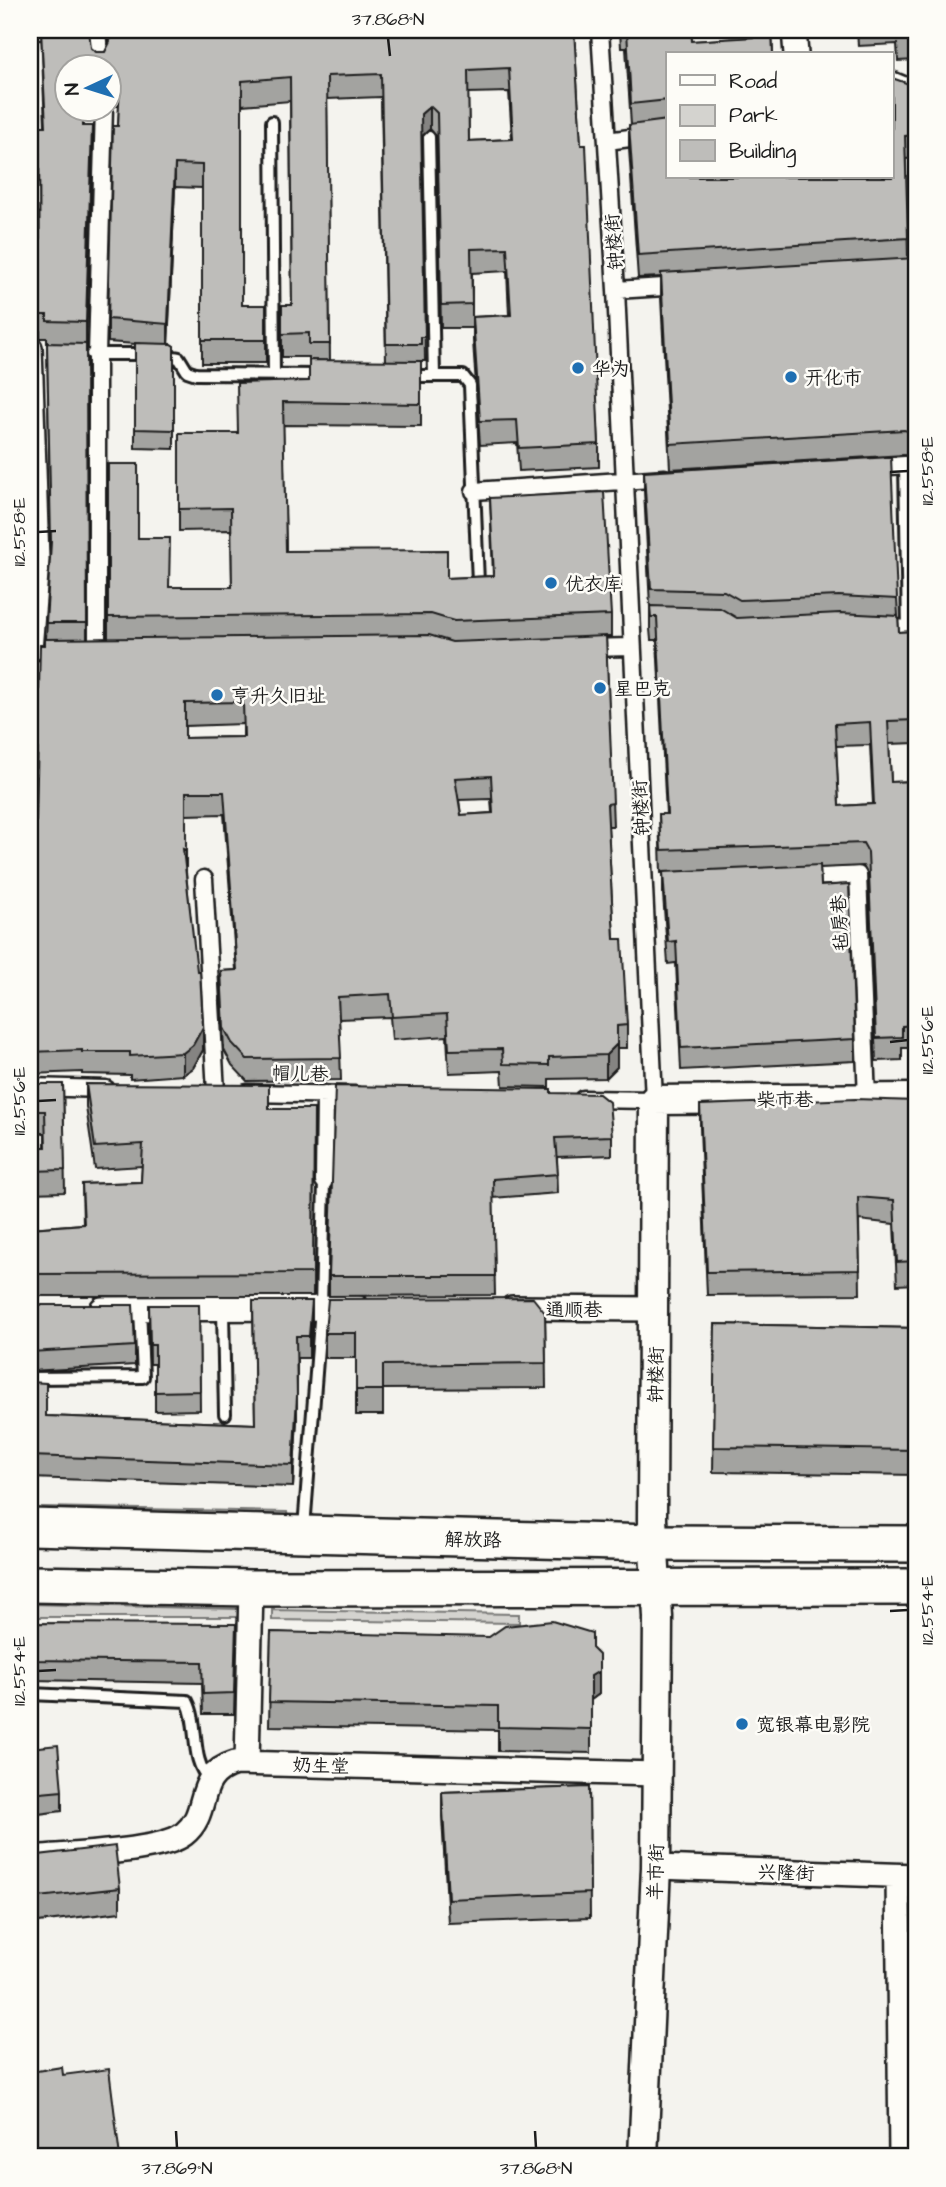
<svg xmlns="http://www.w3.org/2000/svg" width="946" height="2187" viewBox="0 0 946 2187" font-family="'Architects Daughter','LXGW WenKai TC',sans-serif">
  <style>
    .green { fill: #d4d3cf; stroke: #787876; stroke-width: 2 }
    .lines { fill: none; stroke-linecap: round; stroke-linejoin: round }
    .service-casing { stroke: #1c1c1c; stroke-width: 16 }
    .pedestrian-casing { stroke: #1c1c1c; stroke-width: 21 }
    .minor-casing { stroke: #1c1c1c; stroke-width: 28 }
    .tertiary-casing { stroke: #1c1c1c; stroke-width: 33 }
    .primary-casing { stroke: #1c1c1c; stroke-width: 40 }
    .service { stroke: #fdfcf7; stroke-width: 10 }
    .pedestrian { stroke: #fdfcf7; stroke-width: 16 }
    .minor { stroke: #fdfcf7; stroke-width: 23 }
    .tertiary { stroke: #fdfcf7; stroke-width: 28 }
    .primary { stroke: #fdfcf7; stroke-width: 35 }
    .wall { fill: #a3a3a0; stroke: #1c1c1c; stroke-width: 2; fill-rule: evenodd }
    .shaded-wall { fill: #858482; stroke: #1c1c1c; stroke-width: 2 }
    .building { fill: #bebdba; stroke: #1c1c1c; stroke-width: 2; fill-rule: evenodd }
    .ticks { fill: none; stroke: #1c1c1c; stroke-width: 2.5 }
    .poi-dot { fill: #1f6fb2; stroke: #fdfcf7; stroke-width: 2.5 }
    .labels { text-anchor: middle; stroke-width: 5; stroke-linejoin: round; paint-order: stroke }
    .street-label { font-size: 19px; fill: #1c1c1c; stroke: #fdfcf7 }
    .poi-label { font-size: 19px; fill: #1c1c1c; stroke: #fdfcf7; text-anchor: start }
    .neatline { fill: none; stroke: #1c1c1c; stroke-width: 2.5 }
    .ticks-label { font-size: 18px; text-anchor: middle; fill: #1c1c1c }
  </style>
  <rect width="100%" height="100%" fill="#f4f3ee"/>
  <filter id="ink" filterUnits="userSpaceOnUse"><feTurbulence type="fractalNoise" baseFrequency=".0143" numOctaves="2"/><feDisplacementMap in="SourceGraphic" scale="14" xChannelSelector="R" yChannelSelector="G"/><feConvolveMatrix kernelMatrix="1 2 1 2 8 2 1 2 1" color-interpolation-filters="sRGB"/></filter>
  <g filter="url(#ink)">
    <path class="green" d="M42 1507 287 1512 288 1522 42 1518Z
      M30 1604 239 1609V1617H30Z
      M272 1610 519 1614V1623L272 1620Z"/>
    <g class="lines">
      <g class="service-casing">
        <path id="service" d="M272 122 274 375
          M429 137 434 376
          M92 354H146
          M162 355 179 358 187 371 196 374 323 375
          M409 376H463L470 385 478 583
          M916 465H905L908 629 916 631
          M223 1310 225 1414
          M30 1378 143 1377 140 1308
          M304 1528 321 1308 324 1181
          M30 1694 187 1701C200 1726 189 1759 210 1780"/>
      </g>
      <g class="pedestrian-casing">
        <path id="pedestrian" d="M97 30 100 66
          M30 31 60 30
          M607 141 668 133
          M616 290 680 286
          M873 467 905 465
          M474 491 665 478
          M879 627 908 629
          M587 648 632 647
          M97 650V354L104 108
          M800 877 858 875 867 1099
          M204 879 216 1092
          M30 1087 106 1089
          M247 1093 355 1095
          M583 1099 654 1100 616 290 600 30
          M324 1181 325 1094"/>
      </g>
      <g class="minor-casing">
        <path id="minor" d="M794 30 796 54
          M892 84 916 94
          M30 348 37 560 30 650
          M512 1308 655 1309
          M102 1309 358 1308
          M247 1763 251 1588
          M30 1858C64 1854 160 1853 184 1834 212 1812 192 1776 235 1763L657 1774
          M656 1867 916 1876
          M898 1877 901 2157"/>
      </g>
      <g class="tertiary-casing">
        <path id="tertiary" d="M643 2157 656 1867 658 1617 652 1519 654 1100 916 1098"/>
      </g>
      <g class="primary-casing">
        <path id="primary" d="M30 1527 655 1543 916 1544
          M30 1584 251 1588 916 1587"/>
      </g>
      <use href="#service" class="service"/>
      <use href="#pedestrian" class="pedestrian"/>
      <use href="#minor" class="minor"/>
      <use href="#tertiary" class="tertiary"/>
      <use href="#primary" class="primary"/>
    </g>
    <path class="wall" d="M41 30 91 48 96 52H105L109 45V30H574L599 444V467L519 471 517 443 480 445 473 341V317L509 315 507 271 472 273V328H441L437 137 430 129 422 137 425 361H421V426L283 425 286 551 447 578 493 576 490 498 611 615V637H606L613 826H608L614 939 627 1025V1048H617V1067L606 1078 549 1079V1087L503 1086 502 1071 449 1073 447 1036 392 1040 390 1017 339 1019 341 1080 247 1081 232 1065 224 1050 221 993V971L236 970 224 814 186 815V872L203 1050 193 1068 183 1075 130 1079V1075L82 1074V1072L30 1074V959L34 940 30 892V865H35L45 645 46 639 51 546 47 344V338H40L39 126H45ZM66 66H108V101L114 106H119L108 319V342L135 344V448L174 449V346L168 344 175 187 202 188V363H266V305H242V105L290 101 292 305H282V357H309V381L238 433H179V531L231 530 232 587H169L138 538 108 464V638L87 639 86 344 92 149 83 126ZM509 92 512 139 469 141 468 93ZM381 97 386 361H330L327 99ZM243 724V737L185 738V726ZM491 799 492 813 461 815 459 800Z
      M620 30H691L692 41 753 37V30H772L773 54H668V177L892 78 916 128V158L906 159 908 259 916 258V457L904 455 670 469 661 298V277L638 278 629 149V125H631L626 48H621Z
      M857 30H916V60L898 61 897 44 858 46Z
      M644 472 897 599 899 632 916 631V743L889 744 891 782 916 781V1048H902V1060L876 1061 868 875 863 866 820 868 821 886 855 1039V1061L681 1070 676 963 668 964 663 894V873H661L659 814H666L657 640H651L650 629V606L644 491ZM870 745 873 804 839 806 836 746Z
      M30 1084H63L65 1192 30 1193V1147H45V1133H30Z
      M86 1084 269 1109H314L313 1296H30V1228L83 1224 82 1184 141 1182 142 1166 95 1169 86 1107Z
      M551 1093 612 1136V1155L557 1157 558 1193 493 1198 495 1295 329 1296V1276Z
      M916 1101V1323V1284L897 1285 894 1224 859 1220 860 1294 707 1295 700 1128V1105Z
      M253 1301 312 1324 309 1358H297V1418L293 1487 30 1478V1382L46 1416 255 1424Z
      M30 1305 135 1346V1365L30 1371Z
      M149 1305H199L200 1410 155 1411V1364H150Z
      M545 1313 546 1388 383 1389V1415H356V1358H325V1333Z
      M715 1324 916 1328V1475L713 1472Z
      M30 1623 236 1645 234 1714H203L202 1683 30 1680Z
      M271 1632 592 1649 599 1694 591 1700V1753L498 1751V1730L269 1726Z
      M30 1748 62 1791V1811L30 1815Z
      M589 1787 590 1918 448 1923 442 1817V1792Z
      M30 1856 120 1888V1912L30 1923Z"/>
    <path class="shaded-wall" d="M430 106V129L421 137V114Z
      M92 126V149L86 345V322Z
      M175 164V187L168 347V324Z
      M203 1027V1050L193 1068 183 1075V1053Z
      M617 1044V1067L606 1078V1055Z
      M312 1301V1324L309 1358V1336Z
      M297 1396V1418L293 1487V1465Z
      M599 1671V1694L591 1700V1676Z"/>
    <path class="building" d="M41 30H89L91 48 96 52H105L110 42 109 30H574L581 145H586L599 444 519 448 517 420 480 421 473 317 511 315 507 248 471 249 472 304 441 305 437 113 430 106 421 114 425 337H421V344H386L381 74 327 76 330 344H309V333L282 334V305H292L290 77 242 81V305H266V340H202V165L175 164 168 324 108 319 113 126H118L120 83H114L108 78V66H66V108H83V126H92L86 322 47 321V315H40L39 126H46ZM509 68 513 139 469 141 468 70Z
      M627 30H691L692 41 754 37V30H772L773 54H668V100L631 104Z
      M898 30H916V38L898 39Z
      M892 78 912 85 916 135 905 136 908 238 638 255 629 125 668 120V177H892Z
      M916 258V433L904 430 670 444 661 273Z
      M47 343 86 344 87 623H46L51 542Z
      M135 343 171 344 174 346V430L135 429Z
      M309 360 421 361V404L283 402 286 551 447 550V578L494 576 490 498 604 492 611 615 454 621 431 614 108 617V464H138V538H170L169 587H232L231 508 179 509V433H238L237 383 309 381Z
      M891 457 897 599 839 596 740 600 724 591 651 589 644 472Z
      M650 606 720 608 737 618 840 613 898 616 899 632 916 631V720L888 721 891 782 916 781V1025L902 1026V1037L876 1038 868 852 863 843 661 850 659 814H667L657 617H651ZM870 722 874 804 839 806 835 724Z
      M429 635 452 642 606 636 613 803 607 804 614 939H622L627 1025 617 1026V1044L606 1055 549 1057V1065L503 1064 502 1049 449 1050 447 1014 392 1017 390 994 338 997 341 1058 247 1059 232 1043 224 1028 221 971 237 970 224 792H186V850L183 849 197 971H200L203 1027 193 1045 183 1053 130 1056V1052H82V1050L30 1052 31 940H36L30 865H35L40 645H45V639ZM243 702 244 737 185 738V703ZM491 776 493 813 461 815 455 778Z
      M820 865 821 886 849 884 855 1039 681 1048 676 941 668 942 663 872Z
      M30 1084H63L65 1170 30 1171V1147H46L45 1111H30Z
      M86 1084 269 1085V1109H314L313 1273 30 1274V1228L84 1224 82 1184 141 1182 143 1144 95 1147Z
      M335 1086 551 1089V1093L599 1094 609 1102 612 1136 555 1138 558 1174 493 1179 495 1276H329Z
      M855 1099 916 1101V1299V1261L897 1262 894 1200 858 1197 860 1270 707 1272 700 1105Z
      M533 1298 545 1313 546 1363 383 1365V1390H356V1333H325L328 1299Z
      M253 1301H312L309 1336H296L297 1396 293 1465 30 1456V1382L46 1383V1416L255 1424Z
      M30 1305H133L135 1346 30 1352Z
      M149 1305H199L200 1391 155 1392V1345H150Z
      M715 1324 916 1328V1450L713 1447Z
      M552 1621 592 1633V1648L599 1655V1671L591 1676V1729L498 1727V1706L269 1702 271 1632 489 1637 505 1626Z
      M30 1623 236 1624 234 1693 203 1694 202 1662 30 1660Z
      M58 1745 62 1791 30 1794V1748Z
      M589 1787 590 1893 448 1899 442 1792Z
      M115 1846 120 1888 30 1898V1856Z
      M62 2067 63 2075 109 2069 120 2157H30V2080H31L30 2072Z"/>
  </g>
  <path class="ticks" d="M388 38 390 56M890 472 908 471M38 532 56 531M890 1042 908 1040M38 1101 56 1100M890 1611 908 1610M38 1671 56 1670M176 2131 177 2148M535 2131 536 2148"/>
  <g class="poi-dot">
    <circle cx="578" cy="368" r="7"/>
    <circle cx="791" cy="377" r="7"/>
    <circle cx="551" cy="583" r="7"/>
    <circle cx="600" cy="688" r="7"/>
    <circle cx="217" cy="695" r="7"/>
    <circle cx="742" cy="1724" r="7"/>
  </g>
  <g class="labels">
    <g class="street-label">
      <text transform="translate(613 242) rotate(-94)" y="7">钟楼街</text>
      <text transform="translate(640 808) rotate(-93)" y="7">钟楼街</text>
      <text transform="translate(839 923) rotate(-93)" y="7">毡房巷</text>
      <text transform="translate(300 1073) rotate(1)" y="7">帽儿巷</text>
      <text x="785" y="1106">柴市巷</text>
      <text x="574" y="1316">通顺巷</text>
      <text transform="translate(655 1375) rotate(-89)" y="7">钟楼街</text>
      <text transform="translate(473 1539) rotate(1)" y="7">解放路</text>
      <text transform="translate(321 1765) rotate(2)" y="7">奶生堂</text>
      <text transform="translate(655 1872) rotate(-88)" y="7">羊市街</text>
      <text transform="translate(786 1872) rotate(2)" y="7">兴隆街</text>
    </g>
    <g class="poi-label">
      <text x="592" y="375">华为</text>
      <text x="805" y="384">开化市</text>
      <text x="565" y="590">优衣库</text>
      <text x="614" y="695">星巴克</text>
      <text x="231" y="702">亨升久旧址</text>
      <text x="756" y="1731">宽银幕电影院</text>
    </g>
  </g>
  <rect width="946" height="2187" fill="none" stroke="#fdfcf7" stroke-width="77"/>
  <rect x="666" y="52" width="228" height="126" fill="#fdfcf7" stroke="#a3a29f" stroke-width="2"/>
  <rect x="680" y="75" width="35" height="10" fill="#fdfcf7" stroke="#a3a29f" stroke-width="2"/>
  <text x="729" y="88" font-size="21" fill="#1c1c1c">Road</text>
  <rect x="680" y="105" width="35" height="21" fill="#d4d3cf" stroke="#a3a29f" stroke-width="2"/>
  <text x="729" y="122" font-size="21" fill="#1c1c1c">Park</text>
  <rect x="680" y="140" width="35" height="21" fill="#bebdba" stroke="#a3a29f" stroke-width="2"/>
  <text x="729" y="158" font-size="21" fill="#1c1c1c">Building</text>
  <g transform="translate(88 88) rotate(266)"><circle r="33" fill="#fdfcf7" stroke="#a3a29f" stroke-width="2"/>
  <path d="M0-5L12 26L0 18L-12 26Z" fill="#1f6fb2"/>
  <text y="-10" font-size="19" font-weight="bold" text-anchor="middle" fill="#1c1c1c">N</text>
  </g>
  <rect x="38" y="38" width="870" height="2110" class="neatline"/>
  <g class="ticks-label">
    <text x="388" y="25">37.868°N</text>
    <text transform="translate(927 471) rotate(-90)" y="6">112.558°E</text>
    <text transform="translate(19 532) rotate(-90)" y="6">112.558°E</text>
    <text transform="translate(927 1040) rotate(-90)" y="6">112.556°E</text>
    <text transform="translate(19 1101) rotate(-90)" y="6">112.556°E</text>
    <text transform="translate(927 1610) rotate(-90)" y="6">112.554°E</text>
    <text transform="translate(19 1671) rotate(-90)" y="6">112.554°E</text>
    <text x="177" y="2174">37.869°N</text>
    <text x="536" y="2174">37.868°N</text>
  </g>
</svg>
